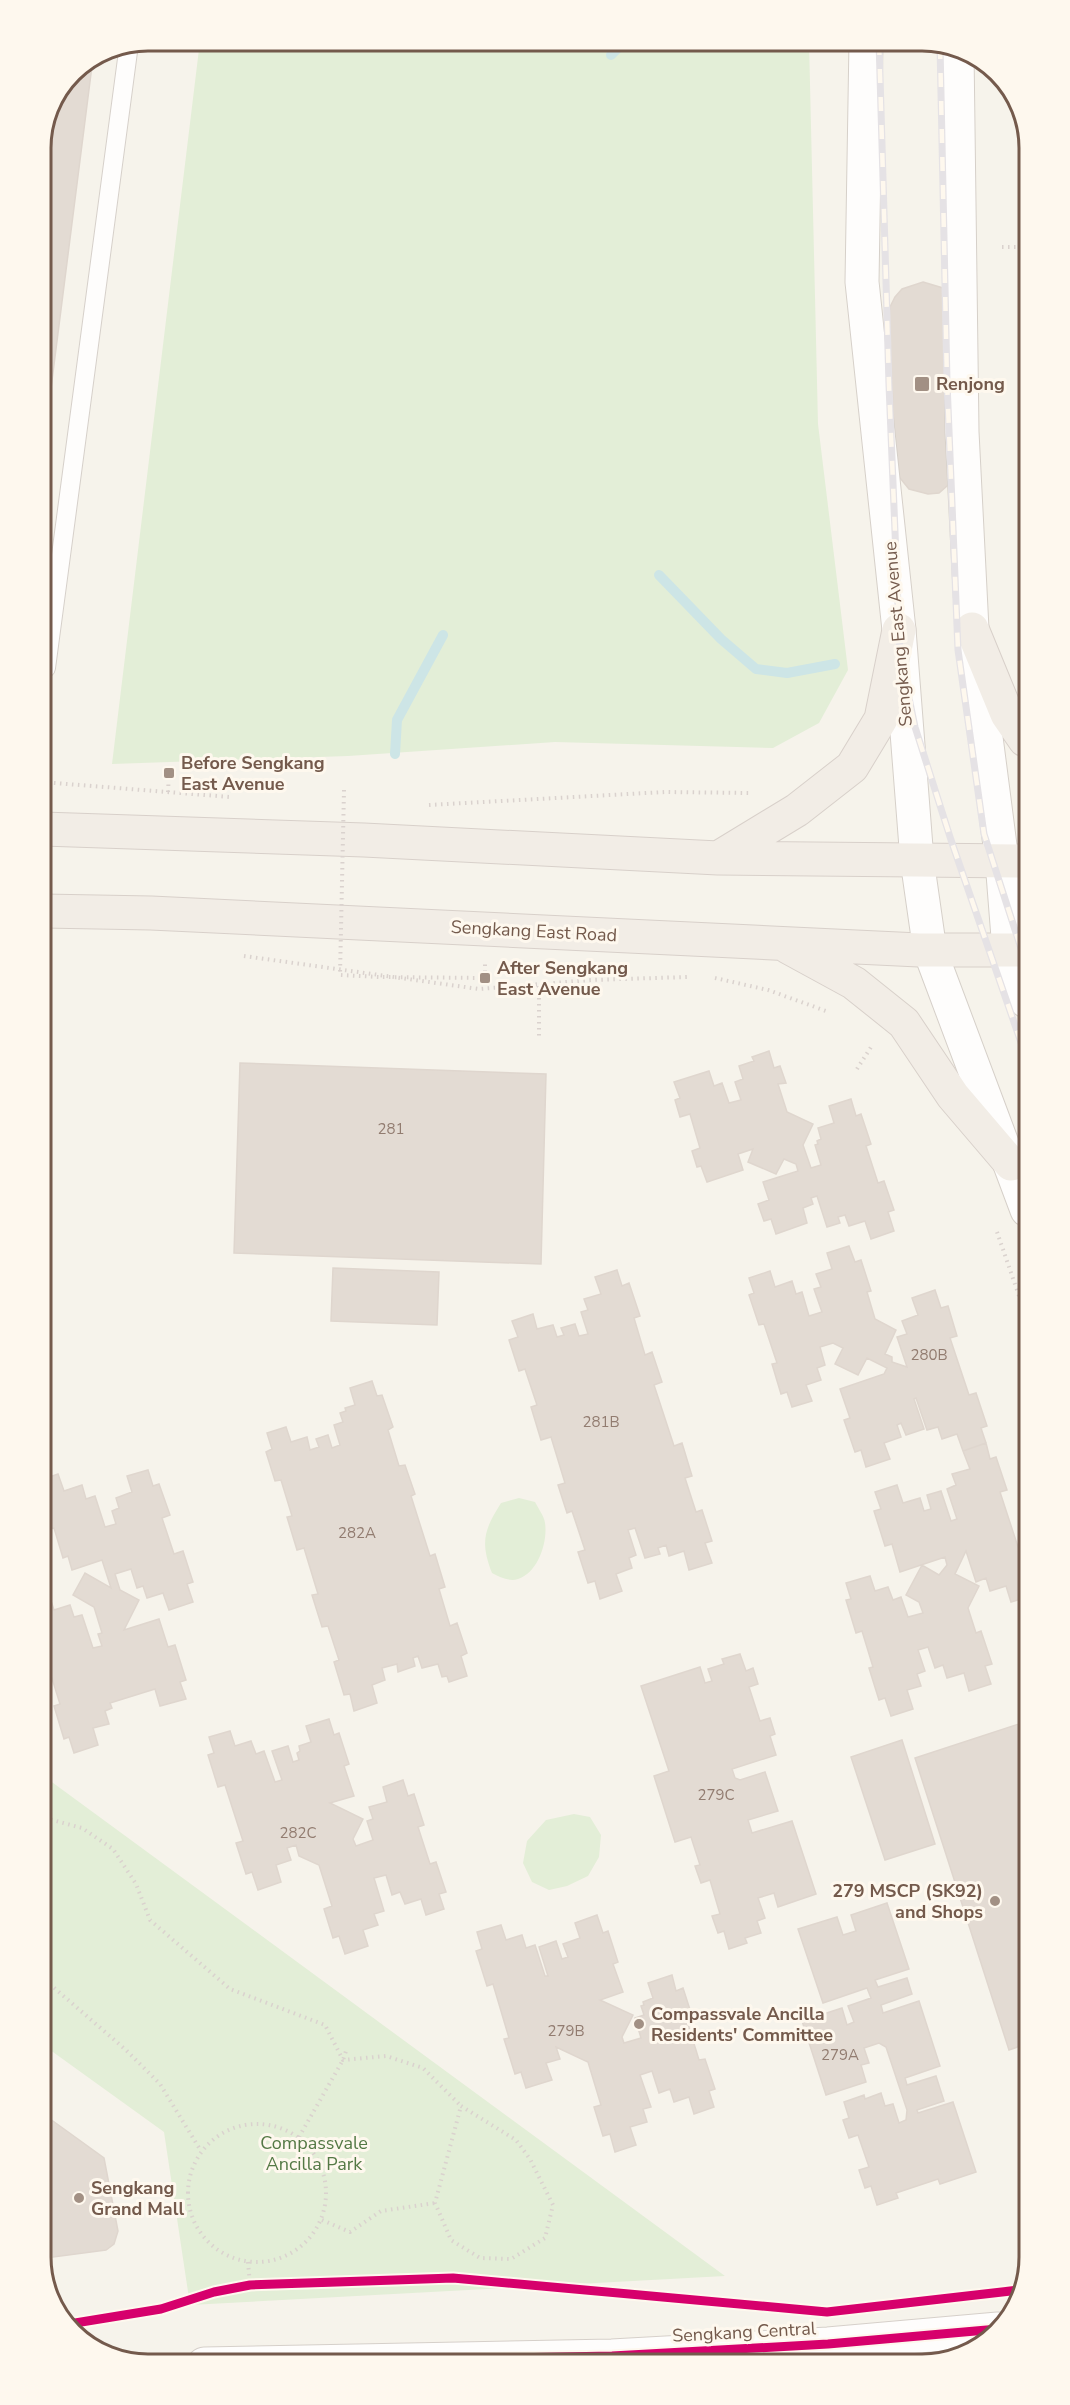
<svg xmlns="http://www.w3.org/2000/svg" width="1070" height="2405" viewBox="0 0 1070 2405" font-family="'Nunito Sans',sans-serif">
  <style>
    .green { fill: #e3eed7 }
    .lines { fill: none; stroke-linecap: round; stroke-linejoin: round }
    .stream { stroke: #cde5e6; stroke-width: 10 }
    .building { fill: #e3dbd3; stroke: #dfd6ce; stroke-width: 1.5 }
    .service-casing { stroke: #d6d0ca; stroke-width: 20 }
    .tertiary-casing { stroke: #d6d0ca; stroke-width: 35 }
    .secondary-casing { stroke: #d6d0c9; stroke-width: 35 }
    .primary-casing { stroke: #d8d0ca; stroke-width: 35 }
    .path { stroke: #dad2ce; stroke-width: 4; stroke-dasharray: 1.5 4.5; stroke-linecap: butt }
    .service { stroke: #fefdfc; stroke-width: 18 }
    .tertiary { stroke: #fefdfc; stroke-width: 33 }
    .secondary { stroke: #fefdfc; stroke-width: 33 }
    .primary { stroke: #f2ede6; stroke-width: 33 }
    .rail-casing { stroke: #e5e2e5; stroke-width: 7 }
    .rail { stroke: #fef8ee; stroke-width: 4.5; stroke-dasharray: 14; stroke-linecap: butt }
    .path-bridge { stroke: #dad2ce; stroke-width: 4; stroke-dasharray: 1.5 4.5; stroke-linecap: butt }
    .cycleway-casing { stroke: #fef8ee; stroke-width: 13 }
    .cycleway { stroke: #d6006c; stroke-width: 9 }
    .poi-dot { fill: #a29084; stroke: #fef8ee; stroke-width: 2 }
    .labels { text-anchor: middle; stroke-width: 6; stroke-linejoin: round; paint-order: stroke }
    .number-label { font-size: 15px; fill: #927c70 }
    .poi-label { font-size: 18px; font-weight: bold; fill: #745a4c; stroke: #fef8ee; text-anchor: start }
    .street-label { font-size: 18px; fill: #745a4c; stroke: #fef8ee }
    .park-label { font-size: 18px; fill: #547945; stroke: #fef8ee }
    .rim { fill: none; stroke: #745a4c; stroke-width: 3 }
  </style>
  <rect width="100%" height="100%" fill="#f6f3eb"/>
  <path class="green" d="M200 41H809L818 424 848 670 819 723 773 748 555 742 348 756 112 764Z
    M519 1498 535 1502C538 1508 544 1516 545 1523 548 1542 538 1573 518 1579 509 1582 500 1577 492 1573 480 1542 484 1530 501 1503Z
    M45 1777 725 2276 190 2305 164 2132 46 2047Z
    M574 1814 590 1817 601 1835 599 1857 588 1876 567 1886 549 1890 532 1882 523 1863 527 1841 546 1820Z"/>
  <g class="lines">
    <path class="stream" d="M611 55 625 41
      M659 575 721 639 756 669 787 673 835 664
      M395 754 397 720 443 635"/>
  </g>
  <path class="building" d="M93 58 42 459 41 141 72 72Z
    M923 282 943 288 951 296 955 479 939 493 928 494 909 489 896 473 889 318 890 307 895 297 902 289Z
    M769 1051 774 1068 780 1066 786 1083 778 1084 787 1112 813 1124 803 1145 811 1168 821 1165 815 1145 818 1144 817 1141 821 1139 818 1128 834 1123 829 1106 851 1099 856 1116 861 1114 871 1144 866 1146 878 1183 884 1181 894 1210 888 1212 894 1231 871 1239 865 1221 849 1226 845 1215 838 1217 840 1223 827 1227 817 1196 811 1198 813 1204 803 1208 807 1223 776 1234 771 1219 764 1221 758 1204 769 1200 763 1182 798 1171 796 1164 784 1159 776 1174 748 1162 753 1149 738 1154 743 1170 707 1182 701 1166 697 1167 692 1151 700 1148 690 1114 680 1117 675 1100 680 1098 674 1082 709 1071 714 1086 722 1083 729 1103 741 1100 735 1082 743 1079 739 1066 754 1061 752 1057Z
    M240 1063 546 1074 541 1264 234 1253Z
    M849 1246 855 1262 861 1260 871 1291 867 1292 875 1319 896 1330 885 1354 892 1357V1362L907 1367 897 1337 907 1334 902 1321 918 1315 912 1298 935 1290 941 1308 948 1306 957 1336 950 1338 969 1395 976 1393 987 1426 981 1428 986 1443 963 1451 957 1434 942 1439 938 1427 927 1430 916 1398 914 1399 924 1429 906 1435 901 1423 897 1425 901 1437 884 1443 890 1459 866 1467 861 1450 855 1452 844 1420 850 1418 840 1389 884 1374 887 1368 867 1358 858 1375 835 1364 843 1348 833 1343 820 1347 825 1365 817 1368 821 1380 806 1385 812 1401 792 1407 787 1392 781 1394 772 1364 777 1363 764 1324 759 1325 749 1295 754 1293 749 1278 770 1271 775 1287 792 1281 796 1294 802 1292 809 1316 822 1312 814 1289 821 1287 816 1274 832 1269 827 1253Z
    M333 1268 439 1272 437 1325 331 1321Z
    M617 1270 622 1286 629 1283 640 1316 634 1318 645 1355 652 1352 662 1382 654 1385 674 1446 682 1443 692 1476 685 1478 696 1512 702 1510 712 1541 705 1543 712 1563 689 1570 684 1551 669 1556 666 1545 658 1548 660 1554 645 1558 635 1528 628 1530 636 1555 629 1558 632 1568 616 1574 622 1591 600 1599 595 1581 588 1583 578 1552 585 1550 572 1511 567 1513 558 1485 565 1483 551 1437 541 1440 531 1407 537 1405 525 1369 519 1371 509 1340 518 1337 512 1321 533 1314 537 1329 553 1325 557 1337 564 1335 561 1328 575 1324 579 1336 588 1334 581 1312 588 1310 584 1299 601 1294 595 1277Z
    M372 1381 377 1396 382 1395 393 1427 388 1430 399 1466 405 1465 415 1494 411 1496 430 1556 435 1554 445 1587 439 1589 450 1626 457 1623 467 1653 461 1656 467 1676 449 1682 447 1676 442 1677 438 1664 422 1668 418 1656 413 1658 415 1666 398 1672 397 1664 382 1668 385 1680 372 1685 377 1703 354 1711 350 1694 344 1695 334 1662 339 1660 328 1626 322 1627 312 1595 318 1594 304 1548 297 1550 287 1517 292 1516 281 1480 275 1481 266 1452 272 1449 267 1433 286 1427 291 1442 307 1437 310 1450 319 1447 316 1439 328 1435 332 1448 340 1445 334 1425 343 1422 340 1413 346 1411 345 1408 355 1405 350 1388Z
    M986 1443 990 1459 996 1457 1007 1490 1000 1492 1018 1547 1025 1545 1028 1554V1597L1011 1602 1006 1586 990 1591 986 1578 976 1582 966 1551 955 1574 979 1586 968 1608 976 1633 981 1631 992 1664 985 1666 991 1684 969 1691 964 1673 947 1678 943 1665 935 1668 928 1647 918 1650 925 1671 917 1674 921 1686 907 1690 913 1709 891 1716 885 1698 879 1700 869 1668 873 1667 862 1631 856 1633 846 1600 851 1599 846 1583 870 1576 875 1591 888 1587 893 1600 901 1597 908 1617 923 1613 919 1602 906 1595 922 1565 939 1575 947 1565 945 1557 900 1572 892 1544 885 1546 874 1511 881 1509 875 1492 897 1485 903 1503 920 1498 924 1511 931 1509 927 1495 941 1491 951 1521 957 1519 947 1489 956 1485 952 1474 970 1469 963 1451Z
    M148 1470 153 1486 159 1484 170 1515 162 1518 174 1554 183 1551 193 1582 187 1584 193 1602 169 1610 163 1593 147 1598 143 1586 137 1588 131 1569 115 1574 120 1590 139 1600 124 1630 159 1619 168 1647 175 1645 186 1680 180 1682 186 1699 160 1706 155 1689 110 1703 112 1708 105 1711 109 1724 93 1728 98 1745 74 1753 69 1737 64 1739 54 1706 60 1704 45 1656 44 1593 48 1592 54 1610 70 1605 74 1617 82 1615 93 1648 102 1646 98 1634 102 1633 94 1607 73 1595 85 1573 111 1588 102 1560 72 1570 68 1556 63 1558 54 1528 48 1529 44 1517V1479L58 1474 64 1491 82 1485 86 1499 95 1496 105 1527 116 1524 112 1511 119 1508 116 1498 132 1492 127 1476Z
    M740 1654 746 1671 753 1668 758 1684 749 1687 760 1721 770 1718 775 1734 770 1736 776 1755 732 1769 735 1778 740 1780 765 1772 778 1811 748 1820 752 1833 792 1821 816 1894 778 1907 774 1893 758 1898 765 1918 757 1921 761 1933 745 1938 747 1943 729 1949 724 1931 718 1933 712 1916 720 1914 710 1880 701 1883 695 1866 700 1865 691 1837 675 1842 654 1776 669 1771 641 1686 700 1667 705 1683 712 1681 708 1669 724 1664 722 1659Z
    M329 1719 334 1735 339 1733 349 1764 344 1766 354 1796 330 1803 363 1819 353 1839 356 1846 373 1840 367 1821 373 1819 369 1807 387 1802 383 1787 403 1780 408 1796 414 1794 424 1825 418 1827 430 1864 436 1862 446 1892 439 1894 444 1909 426 1915 421 1899 405 1904 400 1892 392 1895 386 1875 374 1878 384 1911 374 1914 378 1925 363 1930 368 1946 345 1954 339 1936 333 1938 324 1909 332 1906 319 1865 299 1856 296 1845 287 1848 291 1860 276 1865 281 1882 258 1890 252 1872 246 1874 236 1843 243 1841 225 1785 218 1787 208 1755 214 1753 209 1737 230 1731 235 1746 251 1741 256 1754 264 1751 275 1782 282 1780 272 1751 288 1746 293 1762 299 1760 297 1753 300 1751 299 1746 311 1742 306 1726Z
    M1028 1721 1029 2043 1009 2050 915 1758Z
    M902 1740 935 1844 885 1860 851 1757Z
    M887 1903 909 1969 875 1980 878 1987 907 1978 912 1994 881 2005 883 2013 919 2001 940 2066 905 2078 907 2085 936 2076 944 2101 917 2110 918 2113 953 2102 976 2172 940 2184 938 2179 896 2193 898 2198 877 2205 871 2186 865 2188 859 2170 869 2167 858 2135 849 2138 843 2120 849 2118 844 2102 864 2095 865 2099 881 2093 885 2106 893 2104 899 2123 906 2120 907 2110 886 2047 879 2043 864 2048 869 2063 861 2065 866 2082 826 2095 802 2021 842 2008 847 2025 854 2022 848 2006 871 1998 867 1988 823 2003 798 1929 837 1917 843 1935 856 1931 851 1915Z
    M597 1915 603 1933 608 1931 618 1962 613 1964 623 1992 600 2000 633 2015 622 2037 624 2043 641 2038 635 2018 644 2015 641 2006 644 2005 643 2002 653 1998 648 1983 672 1975 676 1991 683 1988 694 2022 688 2024 699 2060 705 2059 715 2089 709 2091 714 2107 694 2114 689 2097 674 2102 670 2089 659 2093 652 2071 640 2075 651 2107 643 2109 647 2122 630 2127 636 2145 615 2152 610 2134 603 2136 594 2107 601 2105 588 2062 556 2047 560 2059 546 2063 552 2080 526 2088 521 2072 515 2074 504 2039 509 2038 493 1984 487 1986 476 1951 482 1949 477 1932 501 1925 506 1940 522 1935 526 1948 535 1945 545 1976H548L539 1947 556 1941 562 1959 568 1957 563 1944 580 1938 575 1923Z
    M1029 2104V2140L1019 2108Z
    M46 2116 104 2158 118 2231 114 2244 106 2250 46 2258Z"/>
  <g class="lines">
    <g class="service-casing">
      <path id="service" d="M46 668 129 44"/>
    </g>
    <g class="tertiary-casing">
      <path id="tertiary" d="M204 2364 612 2356 828 2344 998 2329"/>
    </g>
    <g class="secondary-casing">
      <path id="secondary" d="M866 41 862 282 899 630 917 860 930 951 1027 1210
        M957 51 962 432 972 629 1002 861 1009 950 1026 1001"/>
    </g>
    <g class="primary-casing">
      <path id="primary" d="M972 629 1007 714 1025 740
        M43 829 364 840 718 858 1026 861
        M718 858 797 810 852 767 881 719 899 630
        M43 911 151 913 919 950H1026
        M788 947 854 983 904 1023 953 1096 1011 1164"/>
    </g>
    <path class="path" d="M1002 247H1024
      M42 782 230 797
      M168 792 169 773
      M429 805 665 792 751 793
      M244 956 479 989 591 980 687 977
      M485 978V964
      M715 978 768 990 826 1011
      M539 986V1036
      M857 1069 873 1044
      M997 1232 1027 1319
      M45 1818 82 1828 113 1849 136 1884 150 1920 230 1989 325 2025 343 2060 386 2056 423 2068 461 2106
      M45 1980 126 2050 160 2084 201 2151
      M461 2106 516 2140 530 2159 553 2205 545 2238 511 2259 480 2258 451 2240 435 2203Z
      M188 2193a69 69 0 1 1 138 0a69 69 0 1 1-138 0Z
      M299 2137 343 2060 347 2048
      M322 2220 350 2232 381 2211 435 2203
      M248 2262 250 2285"/>
    <use href="#service" class="service"/>
    <use href="#tertiary" class="tertiary"/>
    <use href="#secondary" class="secondary"/>
    <use href="#primary" class="primary"/>
    <g class="rail-casing">
      <path id="rail" d="M879 41 889 385 900 654 915 727 951 840 1026 1057
        M940 45 947 382 958 650 984 834 1026 964"/>
    </g>
    <use href="#rail" class="rail"/>
    <path class="path-bridge" d="M344 790 340 975 379 977 485 978"/>
    <g class="cycleway-casing">
      <path id="cycleway" d="M69 2324 161 2309 214 2292 250 2285 453 2278 827 2312 1019 2290
        M204 2364 612 2356 828 2344 998 2329"/>
    </g>
    <use href="#cycleway" class="cycleway"/>
  </g>
  <g class="poi-dot">
    <rect x="914" y="376" width="16" height="16" rx="3"/>
    <rect x="163" y="767" width="12" height="12" rx="3"/>
    <rect x="479" y="972" width="12" height="12" rx="3"/>
    <circle cx="995" cy="1901" r="6"/>
    <circle cx="639" cy="2024" r="6"/>
    <circle cx="79" cy="2198" r="6"/>
  </g>
  <g class="labels">
    <g class="number-label">
      <text x="391" y="1134">281</text>
      <text x="929" y="1360">280B</text>
      <text x="601" y="1427">281B</text>
      <text x="357" y="1538">282A</text>
      <text x="716" y="1800">279C</text>
      <text x="298" y="1838">282C</text>
      <text x="566" y="2036">279B</text>
      <text x="840" y="2060">279A</text>
    </g>
    <g class="poi-label">
      <text x="936" y="390">Renjong</text>
      <text x="181" y="769">Before Sengkang<tspan x="181" dy="21">East Avenue</tspan></text>
      <text x="497" y="974">After Sengkang<tspan x="497" dy="21">East Avenue</tspan></text>
      <text x="983" y="1897" text-anchor="end">279 MSCP (SK92)<tspan x="983" dy="21">and Shops</tspan></text>
      <text x="651" y="2020">Compassvale Ancilla<tspan x="651" dy="21">Residents' Committee</tspan></text>
      <text x="91" y="2194">Sengkang<tspan x="91" dy="21">Grand Mall</tspan></text>
    </g>
    <g class="street-label">
      <text transform="translate(898 634) rotate(-95)" y="6">Sengkang East Avenue</text>
      <text transform="translate(534 931) rotate(3)" y="6">Sengkang East Road</text>
      <text transform="translate(744 2332) rotate(-3)" y="6">Sengkang Central</text>
    </g>
    <g class="park-label">
      <text x="314" y="2149">Compassvale<tspan x="314" dy="21">Ancilla Park</tspan></text>
    </g>
  </g>
  <path d="M0 0H1070V2405H0ZM148 51H922A97 97 0 0 1 1019 148V2257A97 97 0 0 1 922 2354H148A97 97 0 0 1 51 2257V148A97 97 0 0 1 148 51Z" fill="#fef8ee" fill-rule="evenodd"/>
  <path class="rim" d="M148 51H922A97 97 0 0 1 1019 148V2257A97 97 0 0 1 922 2354H148A97 97 0 0 1 51 2257V148A97 97 0 0 1 148 51Z"/>
</svg>
